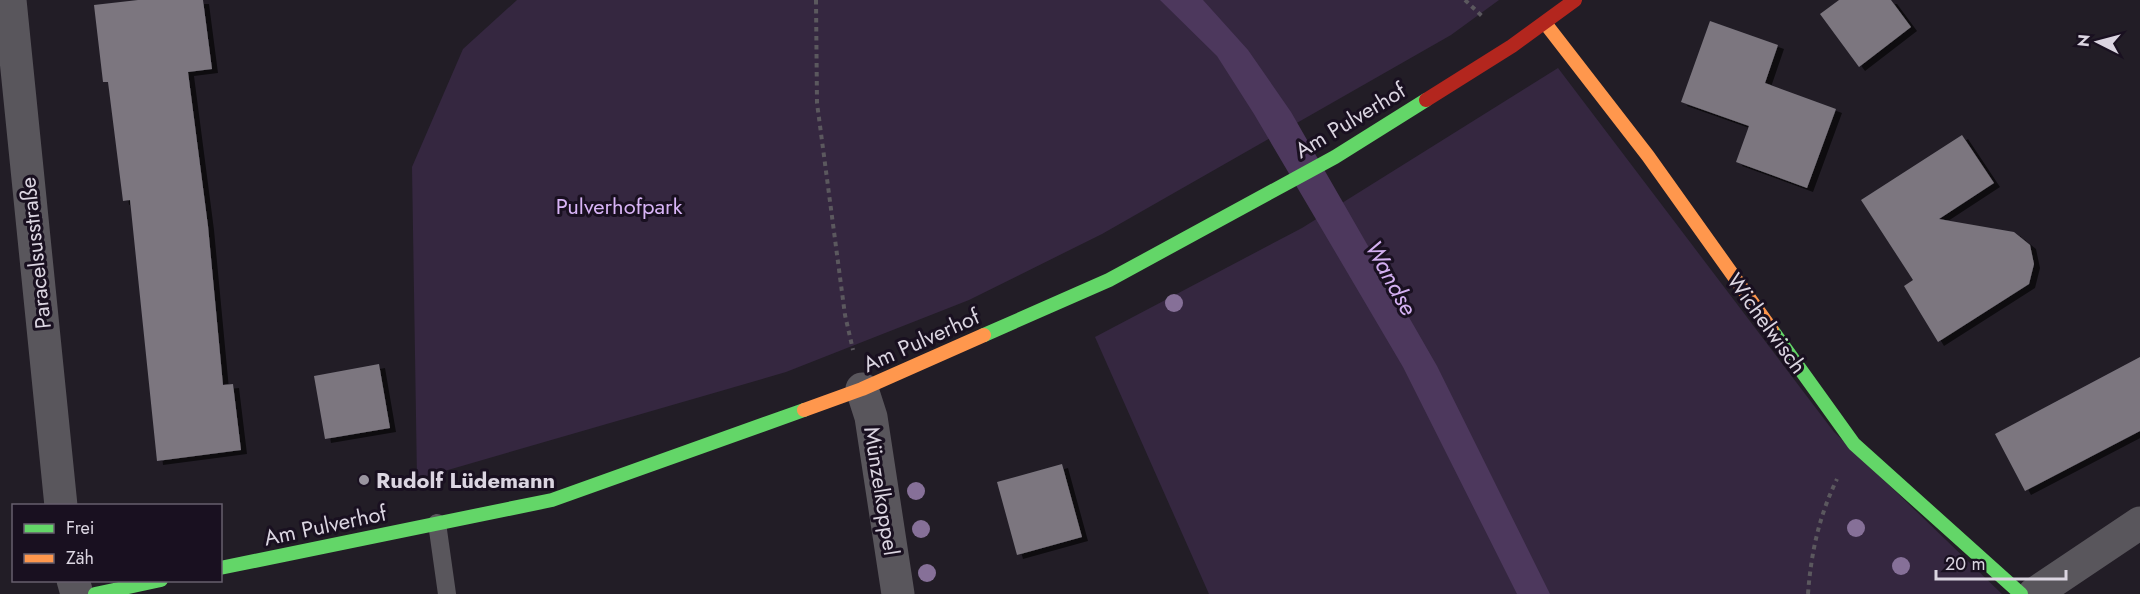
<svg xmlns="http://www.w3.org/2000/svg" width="2140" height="594" viewBox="0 0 2140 594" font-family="Jost,sans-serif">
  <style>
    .green { fill: #352740 }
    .water { fill: #4d385d }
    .building { fill: #7b767f; filter: url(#shadow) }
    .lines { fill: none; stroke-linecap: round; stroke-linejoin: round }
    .path { stroke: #5b585e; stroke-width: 4; stroke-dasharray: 4.5 4.5; stroke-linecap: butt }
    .lane { stroke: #59565c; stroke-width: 18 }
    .street { stroke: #59565c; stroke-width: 33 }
    .fast { stroke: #63d668; stroke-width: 14 }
    .slow { stroke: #ff974d; stroke-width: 14 }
    .jam { stroke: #b3261e; stroke-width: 14 }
    .tree { fill: #867098 }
    .poi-dot { fill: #9a95a0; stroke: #191020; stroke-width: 2 }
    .labels { text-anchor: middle; stroke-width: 6; stroke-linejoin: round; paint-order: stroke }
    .street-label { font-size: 22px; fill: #dbd5e1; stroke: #191020 }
    .park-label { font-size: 22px; fill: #d8b4f6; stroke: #191020 }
    .poi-label { font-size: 22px; font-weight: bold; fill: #dbd5e1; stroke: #191020; text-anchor: start }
    .water-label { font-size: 24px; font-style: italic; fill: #d4b0f2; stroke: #191020 }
  </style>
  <defs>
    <filter id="shadow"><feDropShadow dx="6" dy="4" stdDeviation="0" flood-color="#0009"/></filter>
  </defs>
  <rect width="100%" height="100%" fill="#221d26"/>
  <path class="green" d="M517 0H1499L1451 35 1102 234 969 300 786 372 417 479 412 167 463 49Z
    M1558 68 1834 432 2002 594H1209L1095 337 1302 228Z"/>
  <path class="water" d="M1160 0H1203L1248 50 1291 112 1437 366 1550 594H1517L1403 367 1254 114 1217 56Z"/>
  <path class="building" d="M138 0H203L212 69 188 72 208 226 223 385 233 384 241 450 157 461 130 200 123 201 108 82H103L94 5Z
    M1839 0H1891L1911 27 1859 67 1820 14Z
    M1710 21 1778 45 1765 83 1836 109 1807 188 1736 162 1749 126 1681 102Z
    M1962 135 1994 183 1939 219 2014 232 2030 245 2034 264 2029 284 1938 342 1904 286 1913 280 1861 200Z
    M2140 357V431L2025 491 1995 434Z
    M379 364 390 428 325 439 314 376Z
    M1062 464 1082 537 1017 555 997 482Z"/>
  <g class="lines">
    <path class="path" d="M816 0 817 103 845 315 853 350
      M1465 0 1484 18
      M1808 594C1811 553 1819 516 1837 479"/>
    <path class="lane" d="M437 523 447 594"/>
    <path class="street" d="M10 0 61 506
      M862 389 871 417 898 594
      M73 580 77 594
      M2034 594 2140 523"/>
    <path class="fast" d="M1772 330 1854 444 2021 594
      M984 335 1109 280 1335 157 1426 100
      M220 568 552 500 804 410
      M95 594 161 580"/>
    <path class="slow" d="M1545 23 1648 156 1772 330
      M804 410 862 389 984 335"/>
    <path class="jam" d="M1426 100 1512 46 1575 0"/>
  </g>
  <g class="tree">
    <circle cx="1174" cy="303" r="9"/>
    <circle cx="916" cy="491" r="9"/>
    <circle cx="1856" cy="528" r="9"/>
    <circle cx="921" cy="529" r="9"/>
    <circle cx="1901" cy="566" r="9"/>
    <circle cx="927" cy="573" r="9"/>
  </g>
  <circle class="poi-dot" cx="364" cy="480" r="6"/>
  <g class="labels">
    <g class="street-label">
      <text transform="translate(1350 120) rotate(-31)" y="8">Am Pulverhof</text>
      <text transform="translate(35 253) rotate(-96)" y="8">Paracelsusstraße</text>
      <text transform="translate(1767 323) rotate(54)" y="8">Wichelwisch</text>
      <text transform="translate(921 340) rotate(-24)" y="8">Am Pulverhof</text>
      <text transform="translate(882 491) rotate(81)" y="8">Münzelkoppel</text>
      <text transform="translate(325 525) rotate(-12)" y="8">Am Pulverhof</text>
    </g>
    <g class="park-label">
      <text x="619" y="214">Pulverhofpark</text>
    </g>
    <g class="poi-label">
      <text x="376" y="488">Rudolf Lüdemann</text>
    </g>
    <g class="water-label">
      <text transform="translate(1391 278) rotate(61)" y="8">Wandse</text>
    </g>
  </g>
  <rect x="12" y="504" width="210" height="78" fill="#191020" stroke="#675f6d" stroke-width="1.5"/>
  <rect x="24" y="524" width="30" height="9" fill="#63d668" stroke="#675f6d" stroke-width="1.5"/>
  <text x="66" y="534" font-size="18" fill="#dbd5e1">Frei</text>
  <rect x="24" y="554" width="30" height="9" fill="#ff974d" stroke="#675f6d" stroke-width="1.5"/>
  <text x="66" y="564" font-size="18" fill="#dbd5e1">Zäh</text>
  <g transform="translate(2098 42) rotate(276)" stroke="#191020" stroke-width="4.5" paint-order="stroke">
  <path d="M0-4.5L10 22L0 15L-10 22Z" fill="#dbd5e1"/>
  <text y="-9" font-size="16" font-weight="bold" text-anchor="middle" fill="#dbd5e1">N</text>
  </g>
  <path d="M1936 570v9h130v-9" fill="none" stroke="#dbd5e1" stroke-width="3"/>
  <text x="1945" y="570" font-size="18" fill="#dbd5e1" stroke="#191020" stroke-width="4.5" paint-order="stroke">20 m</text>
</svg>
